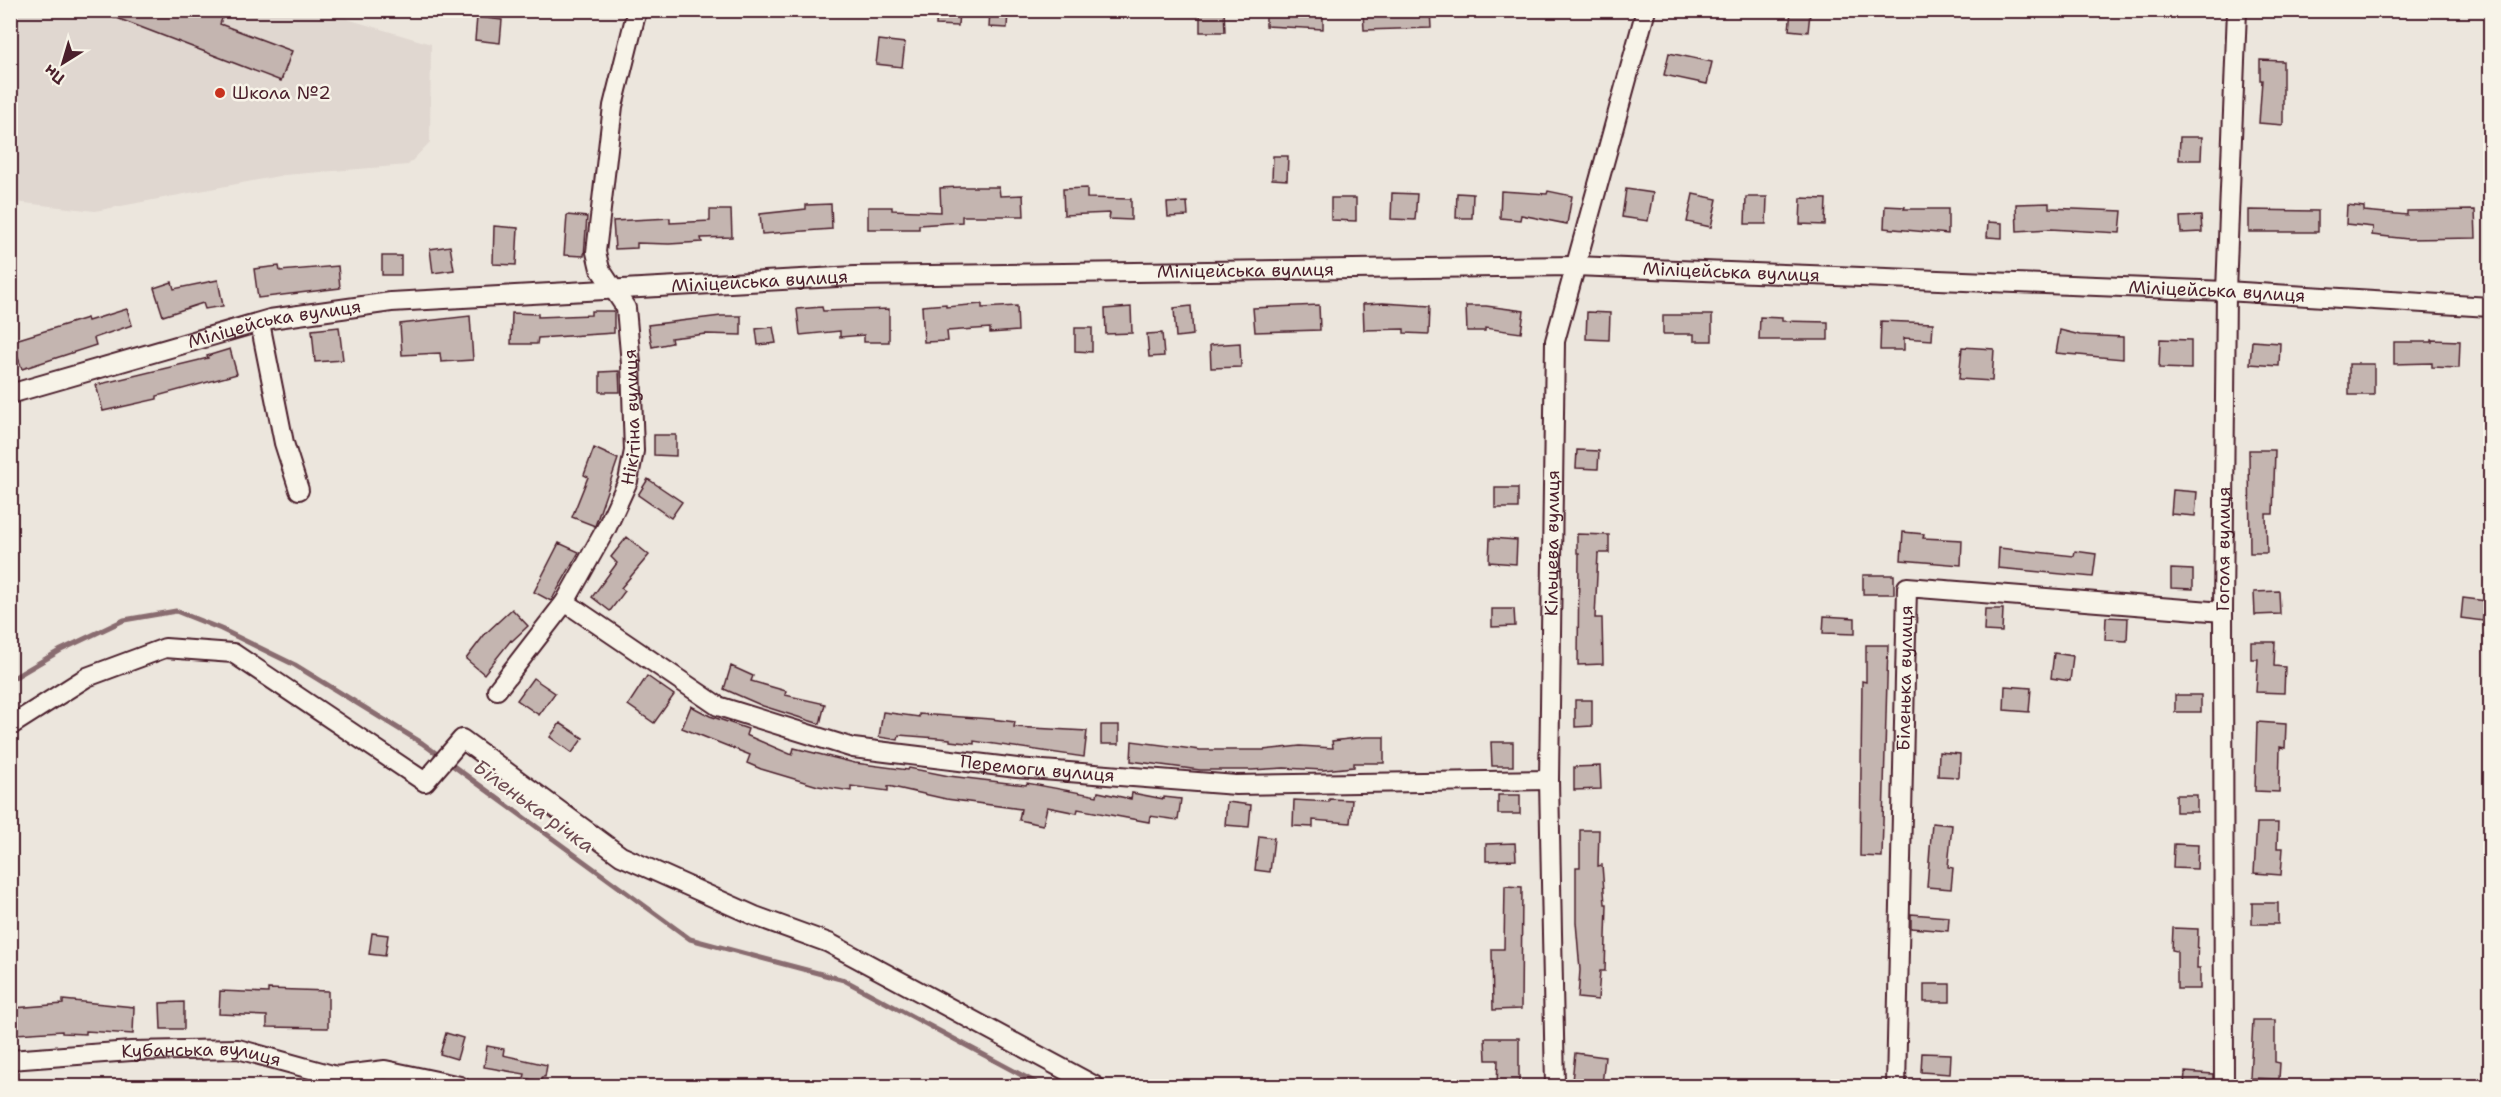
<svg xmlns="http://www.w3.org/2000/svg" width="2501" height="1097" viewBox="0 0 2501 1097" font-family="'Shantell Sans',sans-serif">
  <style>
    .built { fill: #e0d7d0 }
    .lines { fill: none; stroke-linecap: round; stroke-linejoin: round }
    .stream { stroke: #896c6f; stroke-width: 5 }
    .building { fill: #c4b5b0; stroke: #4a1f2b; stroke-width: 1.5 }
    .minor-casing { stroke: #4a1f2b; stroke-width: 22 }
    .minor { stroke: #f7f3e8; stroke-width: 18 }
    .poi-dot { fill: #c8321e; stroke: #f7f3e8; stroke-width: 2 }
    .labels { text-anchor: middle; stroke-width: 5; stroke-linejoin: round; paint-order: stroke }
    .poi-label { font-size: 18px; fill: #4a1f2b; stroke: #f7f3e8; text-anchor: start }
    .street-label { font-size: 18px; fill: #4a1f2b; stroke: #f7f3e8 }
    .water-label { font-size: 20px; font-style: italic; fill: #6f4c53; stroke: #f7f3e8 }
  </style>
  <rect width="100%" height="100%" fill="#ece6dd"/>
  <filter id="ink" filterUnits="userSpaceOnUse"><feTurbulence type="fractalNoise" baseFrequency=".0167" numOctaves="2"/><feDisplacementMap in="SourceGraphic" scale="12" xChannelSelector="R" yChannelSelector="G"/><feConvolveMatrix kernelMatrix="1 2 1 2 8 2 1 2 1" color-interpolation-filters="sRGB"/></filter>
  <g filter="url(#ink)">
    <path class="built" d="M11 11H349L347 19 431 44 430 142 408 165 284 175 95 211 15 202 11 201Z"/>
    <g class="lines">
      <path class="stream" d="M10 680 61 650 124 620 176 611 221 629 295 665 422 743 690 939 844 980 1042 1086"/>
    </g>
    <path class="building" d="M96 10H225L220 24 292 51 281 81Z
      M937 10H959L958 26 936 25Z
      M990 10H1008L1007 28 989 27Z
      M1200 10H1224L1225 32H1200Z
      M1266 10H1323V29L1266 26Z
      M1363 10H1430L1431 28 1364 30Z
      M1791 11 1810 13 1808 32 1789 30Z
      M477 17 502 20 500 43 475 40Z
      M879 40 905 43 902 67 876 64Z
      M1669 53 1712 62 1707 84 1664 75Z
      M2260 60 2283 61V125L2259 123 2262 80H2260Z
      M2180 137H2202L2201 160H2179Z
      M1273 156H1288L1287 180 1272 179Z
      M960 187H999L1000 196 1023 195 1024 216H962V222L919 225V229H868V207H892V210L941 212 940 188Z
      M1087 188V198L1131 199V220L1109 219 1110 213 1064 215 1063 189Z
      M1626 189 1653 193 1648 221 1622 217Z
      M1501 191 1547 194 1548 191 1572 196 1567 224 1521 215 1520 220 1500 218Z
      M1392 193 1417 194 1415 220 1391 219Z
      M1457 193 1473 194 1472 218H1456Z
      M1693 194 1717 199 1711 227 1687 222Z
      M1746 197H1767L1766 224H1745Z
      M1331 198H1356V221L1331 220Z
      M1801 198 1826 199 1825 225 1800 224Z
      M1187 202 1188 216 1168 217 1167 203Z
      M2049 203V208L2122 211 2120 233 2050 229 2017 231 2016 204Z
      M831 204 832 229 762 234 760 214 806 209V205Z
      M2347 205 2364 207V211L2407 215V211L2475 210 2476 238 2408 239 2372 235 2373 227 2346 224Z
      M1885 206 1905 207 1904 209H1948V234L1884 228Z
      M710 210H731L732 237 701 238 702 242 669 244 637 243V248L615 249 613 221 670 218V223L710 221Z
      M2249 210 2318 211V232H2249Z
      M567 215 587 217 584 256 564 255Z
      M2201 216 2202 232 2181 233 2180 217Z
      M1988 222 2002 223V238L1987 237Z
      M494 226 518 228 516 265 493 264Z
      M450 246 454 270 433 273 430 249Z
      M382 256H401V275H382Z
      M279 266 280 271 338 266 340 288 258 298 254 269Z
      M218 280 223 306 205 309 203 303 163 316 154 288 172 282 174 289Z
      M1383 303 1430 306 1429 334 1404 333V329L1364 330 1363 304Z
      M946 304V307L982 304V308L1017 306 1018 331 990 333V328L947 331 948 341 924 342 922 306Z
      M1319 305 1320 330 1255 332 1253 308Z
      M1191 306 1193 335 1176 337 1174 308Z
      M1466 306H1486L1524 311 1521 333 1485 328V331H1467Z
      M822 307 823 311 889 309V342H864V335L840 337V331L800 335 797 309Z
      M1131 307 1132 333 1106 334 1105 309Z
      M127 309 132 325 94 338 96 345 22 369 12 341 87 318 88 321Z
      M591 311H614V333L538 338 537 344H511L512 313 538 314V317L591 315Z
      M1587 312 1610 313 1609 340 1586 339Z
      M1663 315H1712V341H1694V334H1663Z
      M470 316 473 360 441 362 440 353 402 355 400 324Z
      M721 316H741V335L706 334 671 338 672 343 652 347 648 325Z
      M1760 317 1782 318V321L1828 322V340H1759Z
      M1881 321 1933 323 1932 340 1904 338V350H1880Z
      M339 327 343 360 315 362 312 330Z
      M773 327 776 343 758 345 756 329Z
      M1075 328H1092V352L1075 351Z
      M2060 330 2080 335 2123 337V359L2056 353Z
      M1162 333 1164 356 1149 357 1147 334Z
      M2160 339 2191 340V369L2159 368Z
      M2432 340 2460 341 2459 368 2432 367V363L2394 364V342H2432Z
      M2252 341 2280 343 2279 366 2250 364Z
      M1240 343 1241 367 1211 368 1210 345Z
      M1962 347 1994 349 1992 381 1959 379Z
      M230 349 237 374 157 396V399L103 411 96 385 208 358 207 356Z
      M2349 364H2374V395H2349Z
      M619 371 620 392H600V372Z
      M654 435H676V456L654 455Z
      M594 448 618 459 595 526 572 517 588 477 584 475Z
      M1577 450 1599 451 1598 469 1576 468Z
      M2249 450H2275L2273 514H2266L2267 553H2250Z
      M648 479 682 502 671 518 638 495Z
      M1495 488H1518V508H1495Z
      M2173 490 2197 492 2195 516 2171 514Z
      M1903 532 1924 534 1923 538 1962 540 1961 565 1901 560Z
      M1577 534 1609 535V553H1598L1595 618H1602L1603 664 1578 665 1579 553H1577Z
      M627 537 649 555 621 588 625 591 610 611 592 597 617 563 611 557Z
      M1490 538 1517 540 1516 564 1489 562Z
      M559 543 579 552 551 601 534 592Z
      M1999 548 2074 556 2075 551 2096 554 2093 577 1998 568Z
      M2171 569 2193 570V589L2171 588Z
      M1863 575H1894V594H1863Z
      M2279 591 2280 614 2255 615 2254 592Z
      M2463 598 2486 601 2483 621 2461 618Z
      M512 609 528 626 512 641 511 640 484 674 466 659 485 634Z
      M1492 609H1514L1515 626 1492 627Z
      M1985 609H2003L2002 632 1984 631Z
      M1824 616 1855 618V634L1823 633Z
      M2106 617 2128 618 2127 641 2105 640Z
      M2251 642H2275L2274 666 2285 667 2284 693 2256 692 2258 659H2251Z
      M1866 645H1888L1882 857 1860 856 1862 681 1866 682Z
      M2054 653 2073 656 2070 681 2051 678Z
      M731 666 753 676 751 681 786 691 785 695 825 704 820 724 763 706 724 689Z
      M647 676 674 695 654 723 628 705Z
      M533 678 555 693 539 715 517 700Z
      M2005 686 2031 688 2029 712 2004 710Z
      M2175 695H2201V712H2175Z
      M1575 700H1592V726L1575 727Z
      M691 706 710 716 748 729 746 735 792 755 794 748 855 763 908 770 909 768 949 776 1026 785 1027 783 1097 796 1098 792 1131 799 1132 793 1164 799V797L1181 799 1178 820 1150 816 1149 822 1078 809 1077 813 1047 807 1043 825 1019 820 1021 809 946 799 888 786V791L851 786V791L818 786 761 769 747 763 750 755 682 728Z
      M883 712 919 717V714L991 719 1015 722 1014 727 1087 731 1084 757 974 741V744L950 741V739L899 735 898 740 879 737Z
      M2257 722 2286 724 2285 748 2280 747 2279 792 2255 791Z
      M560 723 583 738 572 753 550 737Z
      M1101 725H1119V744H1101Z
      M1366 737H1384V763H1354V767L1323 770 1284 768 1252 770H1200L1131 761 1132 741 1200 750H1263L1300 746 1333 748 1332 741Z
      M1491 742H1513V766H1492Z
      M1939 752 1960 754 1959 777 1938 776Z
      M1600 766 1601 789 1574 790V767Z
      M1498 795H1520V814H1498Z
      M2176 795H2197V812H2176Z
      M1329 799 1352 800 1350 823 1313 820V827L1293 826 1294 800 1329 802Z
      M1227 802 1251 805 1249 827 1225 825Z
      M1932 823 1952 825 1948 867 1953 868 1951 889 1927 887Z
      M2257 823H2278L2277 848H2283L2281 875 2254 873Z
      M1580 830H1599L1598 866 1602 865 1605 904H1607L1605 971H1600L1598 1000 1578 998 1580 970 1576 922V867H1580Z
      M1259 836 1274 838 1270 872 1255 870Z
      M1515 843 1516 860 1486 861V844Z
      M2174 844 2198 845 2197 869 2173 868Z
      M1505 886 1522 887 1521 1009 1493 1010 1492 949H1504Z
      M2252 903H2278V924H2252Z
      M1911 914 1949 917 1948 931 1911 928Z
      M2173 928 2198 929 2197 968H2200V989H2177V951L2172 950Z
      M372 933 388 935 385 956 369 954Z
      M1924 984H1950V1002H1924Z
      M268 989 328 991V1028L267 1027V1016L219 1014 220 991 268 993Z
      M63 1000 134 1007 133 1034 86 1031V1034L62 1033V1031L16 1034 14 1008 63 1004Z
      M184 1002V1029H161L160 1003Z
      M2253 1020H2275V1062L2280 1063 2279 1079 2250 1078Z
      M446 1033 463 1038 457 1059 440 1054Z
      M1485 1038H1519V1086H1497L1498 1060H1486Z
      M487 1046 504 1049 503 1055 547 1065 545 1077H542L541 1082 524 1078 525 1074 484 1067Z
      M1575 1053 1605 1057 1602 1085 1572 1081Z
      M1922 1053 1951 1054 1950 1074 1921 1072Z
      M2185 1072 2213 1074V1086H2184Z"/>
    <g class="lines">
      <g class="minor-casing">
        <g id="minor">
          <path d="M260 323 284 443 299 490"/>
          <path id="s1" d="M10 394 270 319 391 302 855 276 1574 266 2226 291 2490 307"/>
          <path id="s2" d="M565 602 718 706 853 748 1017 768 1236 785 1549 780"/>
          <path id="s3" d="M497 690 565 602 607 527 628 481 634 451 631 364 626 308 600 269 596 252 613 106 637 10"/>
          <path d="M10 726 87 677 165 648 233 653 425 782 462 739 621 856 755 916 829 943 1095 1086"/>
          <path id="s4" d="M10 1060 131 1051 238 1049 336 1076 385 1070 460 1086"/>
          <path id="s5" d="M1555 1086 1549 780 1555 341 1646 10"/>
          <path id="s6" d="M1896 1086 1907 587 2223 612"/>
          <path id="s7" d="M2224 1086 2223 612 2226 291 2237 10"/>
        </g>
      </g>
      <use href="#minor" class="minor"/>
    </g>
  </g>
  <circle class="poi-dot" cx="220" cy="93" r="6"/>
  <g class="labels">
    <g class="poi-label">
      <text x="232" y="99">Школа №2</text>
    </g>
    <g class="street-label">
      <text dy="6" stroke="none"><textPath href="#s1" startOffset="1248">Міліцейська вулиця</textPath></text>
      <text dy="6" stroke="none"><textPath href="#s1" startOffset="1734">Міліцейська вулиця</textPath></text>
      <text dy="6" stroke="none"><textPath href="#s1" startOffset="762">Міліцейська вулиця</textPath></text>
      <text dy="6" stroke="none"><textPath href="#s1" startOffset="2220">Міліцейська вулиця</textPath></text>
      <text dy="6" stroke="none"><textPath href="#s1" startOffset="274">Міліцейська вулиця</textPath></text>
      <text dy="6" stroke="none"><textPath href="#s3" startOffset="312">Нікітіна вулиця</textPath></text>
      <text dy="6" stroke="none"><textPath href="#s5" startOffset="543">Кільцева вулиця</textPath></text>
      <text dy="6" stroke="none"><textPath href="#s7" startOffset="537">Гоголя вулиця</textPath></text>
      <text dy="6" stroke="none"><textPath href="#s6" startOffset="408">Біленька вулиця</textPath></text>
      <text dy="6" stroke="none"><textPath href="#s2" startOffset="512">Перемоги вулиця</textPath></text>
      <text dy="6" stroke="none"><textPath href="#s4" startOffset="192">Кубанська вулиця</textPath></text>
    </g>
    <g class="water-label">
      <text transform="translate(534 806) rotate(36)" y="7">Біленька річка</text>
    </g>
  </g>
  <rect width="2501" height="1097" fill="none" stroke="#f7f3e8" stroke-width="36"/>
  <rect x="18" y="18" width="2465" height="1061" fill="none" stroke="#4a1f2b" stroke-width="2" filter="url(#ink)"/>
  <g transform="translate(63 63) rotate(217)" stroke="#f7f3e8" stroke-width="4.5" paint-order="stroke">
  <path d="M0-4.5L10 22L0 15L-10 22Z" fill="#4a1f2b"/>
  <text y="-9" font-size="16" font-weight="bold" text-anchor="middle" fill="#4a1f2b">Пн</text>
  </g>
</svg>
